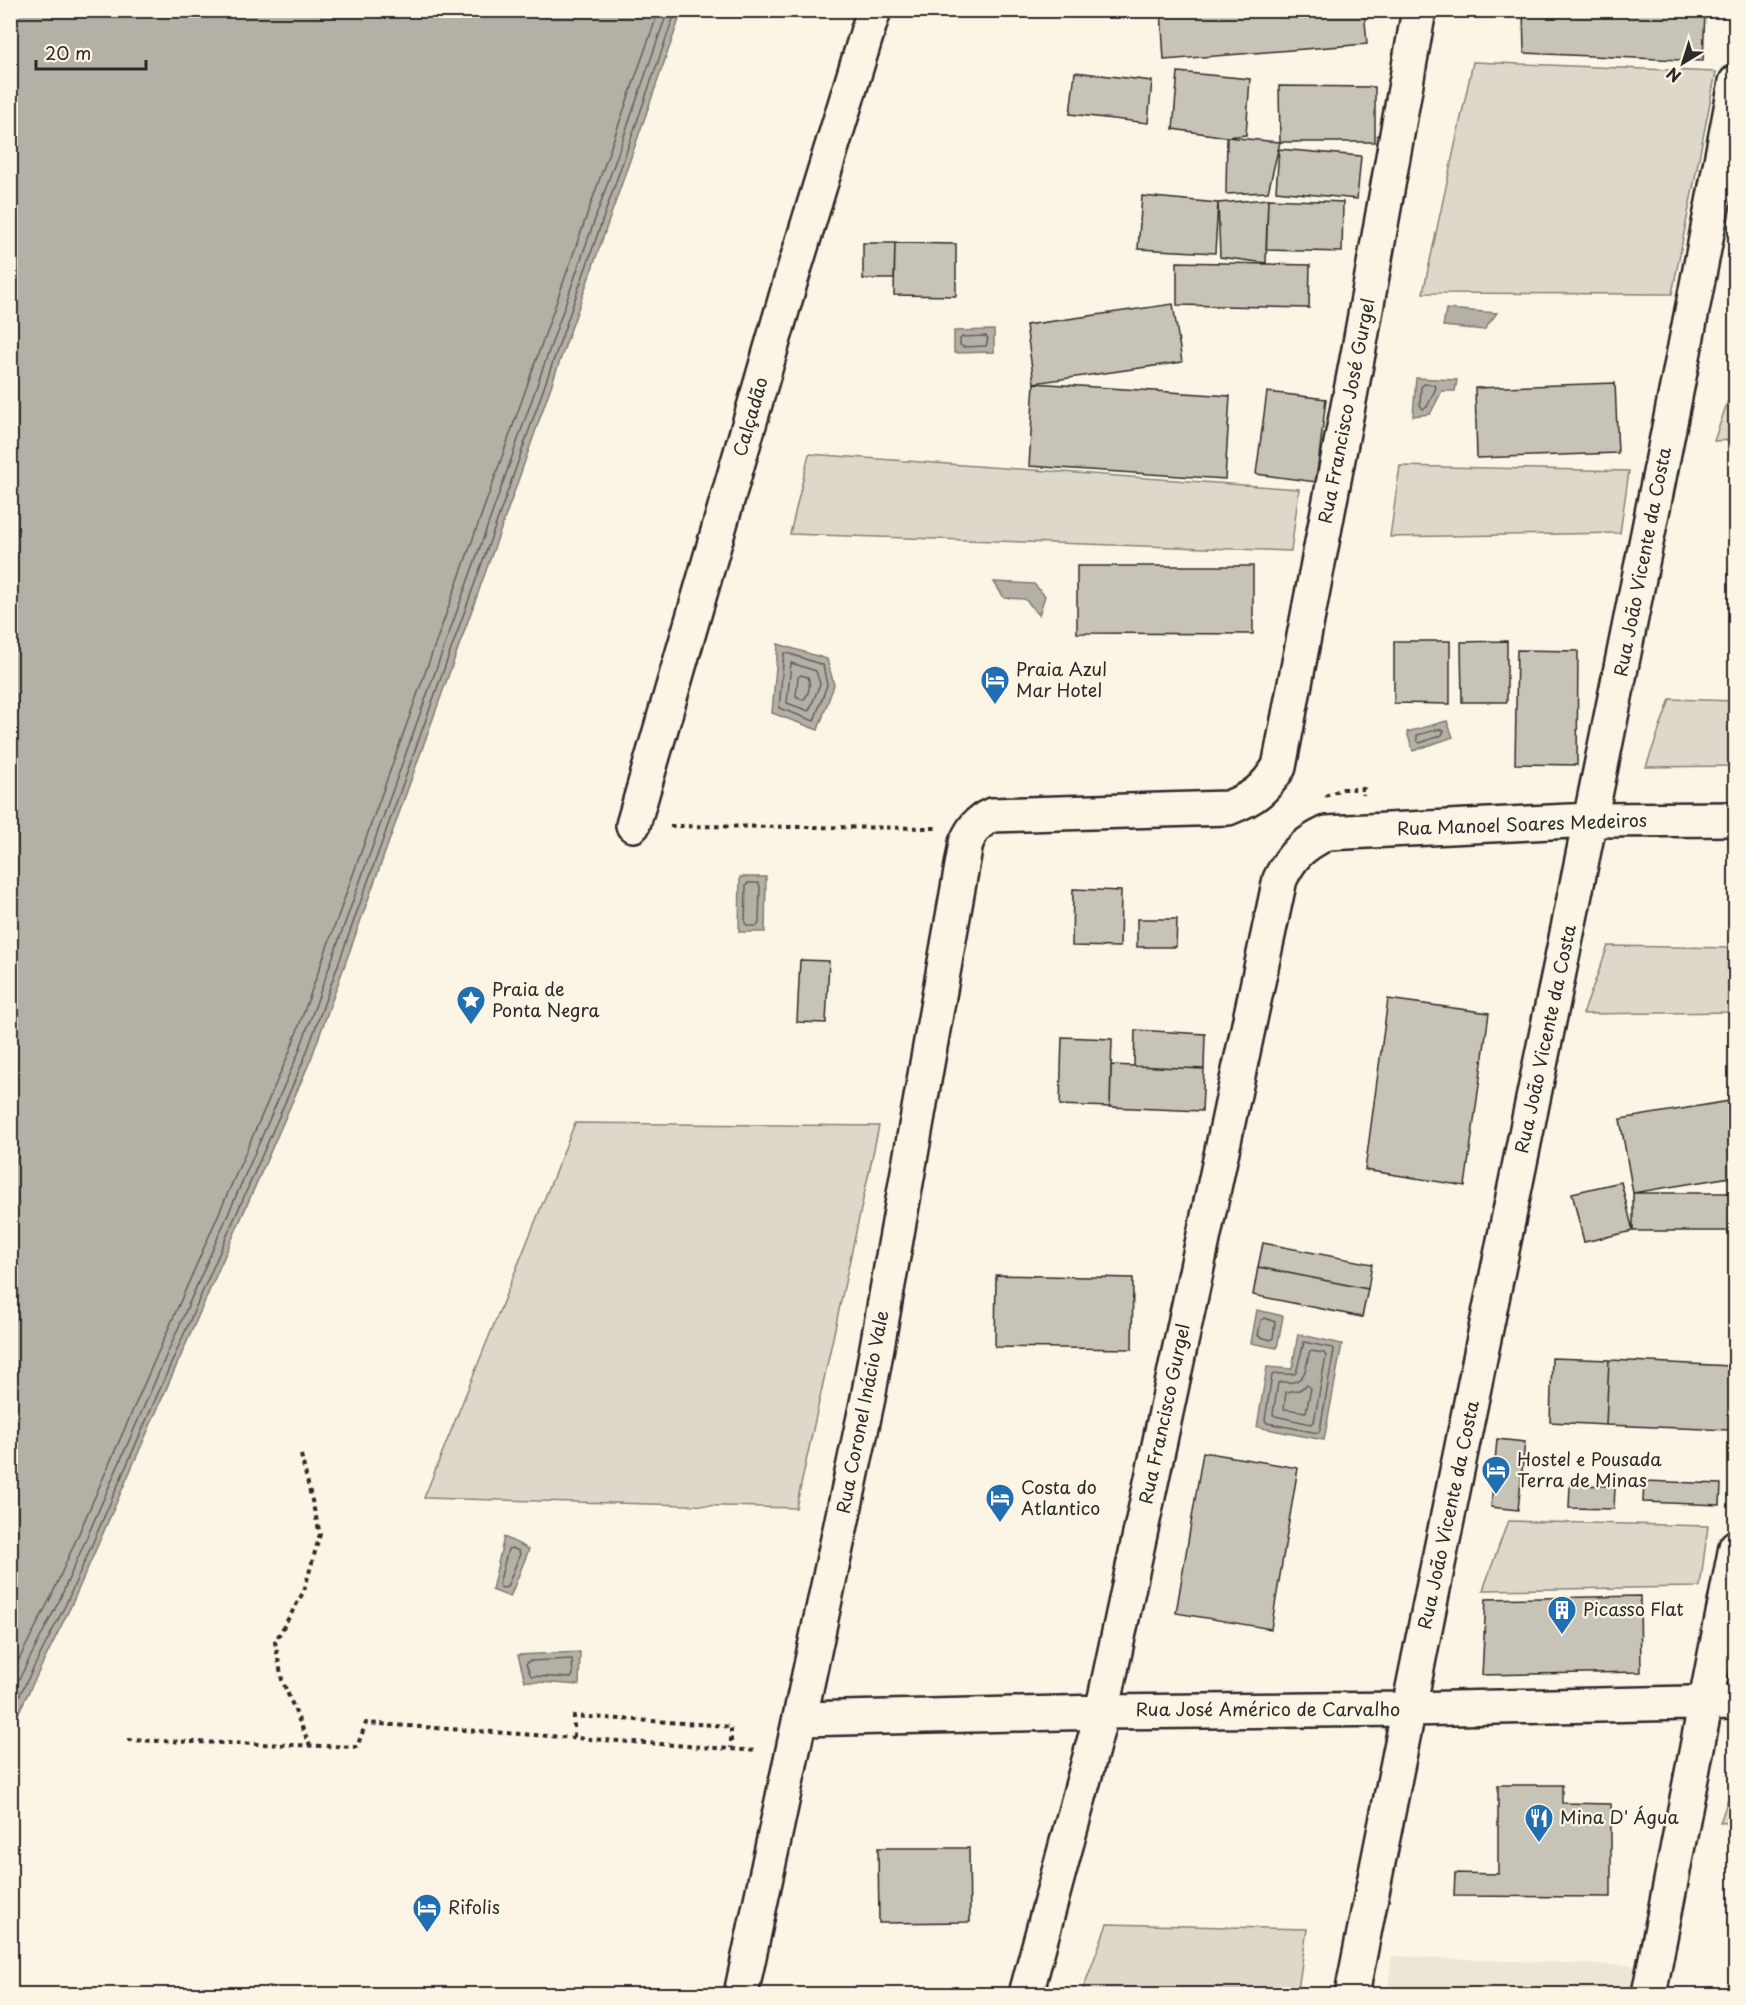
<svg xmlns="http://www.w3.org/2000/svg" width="1746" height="2005" viewBox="0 0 1746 2005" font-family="'Playpen Sans',sans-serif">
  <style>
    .built { fill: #ece6d7 }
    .green { fill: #ded8ca; stroke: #84827a; stroke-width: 1.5 }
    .water { fill: #b4b0a5; stroke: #7d7b74; stroke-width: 1.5 }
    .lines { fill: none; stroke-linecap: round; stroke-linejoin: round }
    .shore { stroke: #62605c; stroke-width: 1.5 }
    .building { fill: #c8c3b7; stroke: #2b2b2b; stroke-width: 1.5 }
    .street-casing { stroke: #2b2b2b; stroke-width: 38 }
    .path { stroke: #2b2b2b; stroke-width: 4; stroke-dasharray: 4.5 4.5; stroke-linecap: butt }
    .street { stroke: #fcf5e5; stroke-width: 33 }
    .labels { text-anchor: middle; stroke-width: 4.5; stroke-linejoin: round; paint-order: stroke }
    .street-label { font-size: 18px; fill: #2b2b2b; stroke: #fcf5e5 }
    .poi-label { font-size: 18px; fill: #2b2b2b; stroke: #fcf5e5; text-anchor: start }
  </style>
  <rect width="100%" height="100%" fill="#fcf5e5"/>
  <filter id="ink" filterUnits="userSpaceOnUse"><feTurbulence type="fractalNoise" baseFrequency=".0167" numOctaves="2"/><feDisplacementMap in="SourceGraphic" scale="12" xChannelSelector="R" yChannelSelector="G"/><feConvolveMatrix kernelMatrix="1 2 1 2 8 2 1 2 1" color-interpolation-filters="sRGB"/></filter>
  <g filter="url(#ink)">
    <path class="built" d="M1392 1956 1640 1966 1635 1994H1387Z"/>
    <path class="green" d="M1473 62 1716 72 1672 294 1423 293Z
      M1735 380V440L1714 441Z
      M809 454 1299 489 1291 551 790 534Z
      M1400 466 1629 471 1620 533 1390 537Z
      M1670 699 1735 701V766L1646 767Z
      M1608 946 1735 948V1012L1583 1014Z
      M575 1123 879 1126 796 1508 424 1498Z
      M1508 1521 1708 1526 1700 1587 1483 1590Z
      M1735 1778V1822L1720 1823Z
      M1107 1924 1307 1929 1298 1990 1082 1992Z"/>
    <path class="water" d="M11 10 682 11 512 498 311 1059 71 1606 11 1728Z
      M1446 309 1497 313 1484 330 1443 326Z
      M994 330V352L954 353V331Z
      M1416 378 1457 380 1455 391H1442L1430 414 1413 416Z
      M994 582 1034 584 1045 596 1039 615 1025 599 1004 598Z
      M778 644 827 659 834 685 818 730 772 713Z
      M1447 721 1453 737 1413 751 1407 732Z
      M740 877H766L765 932H739Z
      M1257 1310 1283 1316 1277 1348 1251 1343Z
      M1298 1334 1342 1344 1324 1440 1257 1427 1267 1367 1292 1369Z
      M504 1537 529 1549 510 1597 492 1590Z
      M580 1652 579 1685 525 1681 518 1655Z"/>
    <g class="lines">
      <path class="shore" d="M986 336 988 339 986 346 963 347 960 345V339L962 337Z
        M1424 384 1434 385 1436 388 1427 407 1423 409 1420 405 1421 387Z
        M784 653H787L823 665 827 685 814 721 779 708Z
        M791 663 816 671 820 684 809 711 787 703Z
        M801 675 808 677C811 684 809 695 803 700L796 696 798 677Z
        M1440 729 1444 731 1442 735 1420 743 1417 741V735Z
        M748 883H758L760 886 759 923 757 926H748L745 923 746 886Z
        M1265 1318 1275 1322 1273 1338 1271 1340 1258 1336 1261 1320Z
        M1304 1342 1332 1348 1334 1350 1320 1430 1318 1433 1267 1423 1265 1420 1272 1375C1279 1371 1288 1377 1296 1373Z
        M1310 1351 1324 1353 1326 1356 1314 1422 1311 1424 1275 1416 1273 1414 1278 1383C1283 1381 1288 1383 1293 1382 1308 1379 1306 1361 1310 1351Z
        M1307 1385 1311 1388 1306 1412 1284 1409 1286 1392 1299 1390Z
        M512 1548 519 1551 520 1554 507 1587 504 1588 500 1587 499 1584 508 1549Z
        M572 1659 573 1675 571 1678 531 1676 526 1664 529 1661Z
        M10 1677 51 1597 290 1051 490 491 659 10
        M10 1697 59 1601 298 1054 499 494 668 10
        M10 1714 66 1604 305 1057 506 496 676 10"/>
    </g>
    <path class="building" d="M1161 10H1364L1367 44 1164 60Z
      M1523 10H1705L1703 61 1524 53Z
      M1075 72 1152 81 1148 123 1070 114Z
      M1178 72 1250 79 1246 135 1227 137 1173 129Z
      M1279 86 1375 87V142H1280Z
      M1227 137 1280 142 1268 192 1226 194Z
      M1279 149 1361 156 1357 199 1276 191Z
      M1142 196 1218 203 1215 253 1138 249Z
      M1268 199 1343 202 1342 252 1266 250Z
      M1268 199 1266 263 1220 257 1218 203Z
      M863 243H895L894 279H863Z
      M895 243 956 244V296L894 295Z
      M1177 262 1310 265 1309 308 1177 305Z
      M1173 304 1182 362 1034 383 1026 325Z
      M1034 383 1230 396 1225 479 1029 466Z
      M1615 383 1618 453 1477 458 1475 388Z
      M1267 392 1326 399 1316 482 1256 474Z
      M1077 566H1253V634L1077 633Z
      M1394 641H1450V704L1394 703Z
      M1507 641V702H1462L1461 642Z
      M1517 650 1578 651 1577 765 1515 764Z
      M1073 889 1121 891 1120 947 1072 946Z
      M1137 919H1177L1176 947H1137Z
      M800 960 829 961 826 1023 797 1022Z
      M1388 999 1489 1013 1465 1186 1365 1170Z
      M1135 1030 1205 1034 1204 1069 1134 1066Z
      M1062 1037 1112 1039 1110 1107 1060 1105Z
      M1111 1065 1204 1069 1202 1111 1110 1107Z
      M1736 1100V1176L1633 1193 1620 1119Z
      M1621 1182 1633 1231 1584 1242 1572 1193Z
      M1633 1193H1736V1231H1633Z
      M1263 1243 1372 1264 1368 1289 1258 1267Z
      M1258 1267 1368 1289 1362 1317 1253 1295Z
      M996 1275 1133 1278 1132 1349 995 1347Z
      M1552 1358 1609 1360 1606 1425 1550 1422Z
      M1609 1360 1731 1366 1729 1430 1606 1425Z
      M1497 1439 1525 1442 1518 1510 1491 1507Z
      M1203 1452 1298 1468 1271 1629 1176 1613Z
      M1644 1481 1721 1484 1720 1505 1643 1502Z
      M1570 1485 1615 1486 1614 1509 1569 1508Z
      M1640 1596 1641 1672 1482 1675 1486 1599Z
      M1498 1785H1562V1803L1611 1804V1897L1454 1896 1455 1873 1498 1874Z
      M878 1848H969L970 1922 879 1923Z"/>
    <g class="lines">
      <g class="street-casing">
        <path id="street" d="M633 825 790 283 874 10
          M800 1719 1102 1712 1408 1709 1736 1702
          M741 1994 868 1398 966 843C972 829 978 821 992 815L1228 808C1254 798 1264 790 1279 767L1359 349 1419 10
          M1026 1994 1102 1712 1280 879C1292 855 1302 845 1327 833L1591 820 1736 819
          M1352 1994C1477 1356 1615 721 1736 82
          M1649 1994 1736 1547"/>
      </g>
      <path class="path" d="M1325 796 1343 789H1364L1363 795
        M670 826 936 828
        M301 1455 320 1534 304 1591 275 1642 282 1680 310 1746
        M574 1737V1716L714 1725 731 1727V1748
        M128 1740 357 1747 366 1723 758 1751"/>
      <use href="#street" class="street"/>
    </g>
  </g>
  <defs>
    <g id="hotel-pin" transform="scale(1.5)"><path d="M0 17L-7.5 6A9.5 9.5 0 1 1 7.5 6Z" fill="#1f6fb2" stroke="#fcf5e5"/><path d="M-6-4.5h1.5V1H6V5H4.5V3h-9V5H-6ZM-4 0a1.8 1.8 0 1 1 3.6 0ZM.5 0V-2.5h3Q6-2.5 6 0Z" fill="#fff"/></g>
    <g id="sight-pin" transform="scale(1.5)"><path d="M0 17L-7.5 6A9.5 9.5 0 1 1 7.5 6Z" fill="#1f6fb2" stroke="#fcf5e5"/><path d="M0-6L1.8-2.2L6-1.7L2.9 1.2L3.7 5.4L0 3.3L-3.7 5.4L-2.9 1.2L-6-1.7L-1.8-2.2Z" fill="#fff"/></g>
    <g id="building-pin" transform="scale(1.5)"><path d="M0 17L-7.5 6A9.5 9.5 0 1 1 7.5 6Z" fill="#1f6fb2" stroke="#fcf5e5"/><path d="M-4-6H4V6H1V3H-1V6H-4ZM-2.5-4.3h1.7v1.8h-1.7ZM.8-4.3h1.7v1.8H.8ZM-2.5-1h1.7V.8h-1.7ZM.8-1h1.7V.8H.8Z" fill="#fff"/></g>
    <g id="restaurant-pin" transform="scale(1.5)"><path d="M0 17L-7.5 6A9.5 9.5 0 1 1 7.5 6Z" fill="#1f6fb2" stroke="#fcf5e5"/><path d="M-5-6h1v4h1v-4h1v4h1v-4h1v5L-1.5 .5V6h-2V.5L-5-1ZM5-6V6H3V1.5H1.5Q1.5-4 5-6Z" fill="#fff"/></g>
  </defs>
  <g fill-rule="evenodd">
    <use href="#hotel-pin" x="995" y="680"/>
    <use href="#sight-pin" x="471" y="1000"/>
    <use href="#hotel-pin" x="1496" y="1470"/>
    <use href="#hotel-pin" x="1000" y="1498"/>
    <use href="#building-pin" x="1562" y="1610"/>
    <use href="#restaurant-pin" x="1539" y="1818"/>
    <use href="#hotel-pin" x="427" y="1908"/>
  </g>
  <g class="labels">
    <g class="street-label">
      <text transform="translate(1347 411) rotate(-79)" y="6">Rua Francisco José Gurgel</text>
      <text transform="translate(751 417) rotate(-74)" y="6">Calçadão</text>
      <text transform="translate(1643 562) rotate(-79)" y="6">Rua João Vicente da Costa</text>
      <text transform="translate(1522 825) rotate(-2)" y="6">Rua Manoel Soares Medeiros</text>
      <text transform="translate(1546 1039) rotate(-78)" y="6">Rua João Vicente da Costa</text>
      <text transform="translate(863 1412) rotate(-79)" y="6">Rua Coronel Inácio Vale</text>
      <text transform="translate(1165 1414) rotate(-78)" y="6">Rua Francisco Gurgel</text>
      <text transform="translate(1449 1515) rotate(-78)" y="6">Rua João Vicente da Costa</text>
      <text x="1268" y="1716">Rua José Américo de Carvalho</text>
    </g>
    <g class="poi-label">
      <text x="1016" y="676">Praia Azul<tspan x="1016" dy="21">Mar Hotel</tspan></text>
      <text x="492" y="996">Praia de<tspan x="492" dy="21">Ponta Negra</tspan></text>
      <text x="1517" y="1466">Hostel e Pousada<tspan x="1517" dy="21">Terra de Minas</tspan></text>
      <text x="1021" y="1494">Costa do<tspan x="1021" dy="21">Atlantico</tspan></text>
      <text x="1583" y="1616">Picasso Flat</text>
      <text x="1560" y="1824">Mina D' Água</text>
      <text x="448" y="1914">Rifolis</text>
    </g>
  </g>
  <rect width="1746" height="2005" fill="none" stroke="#fcf5e5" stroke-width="36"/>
  <rect x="18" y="18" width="1710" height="1969" fill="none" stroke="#2b2b2b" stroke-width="2" filter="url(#ink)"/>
  <g transform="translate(1683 63) rotate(218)" stroke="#fcf5e5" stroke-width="4.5" paint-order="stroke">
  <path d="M0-4.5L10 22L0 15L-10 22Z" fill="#2b2b2b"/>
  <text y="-9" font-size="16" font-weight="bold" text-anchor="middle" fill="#2b2b2b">N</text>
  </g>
  <path d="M36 60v9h110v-9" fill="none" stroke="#2b2b2b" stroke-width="3"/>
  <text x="45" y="60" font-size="18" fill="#2b2b2b" stroke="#fcf5e5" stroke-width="4.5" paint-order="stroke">20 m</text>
</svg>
